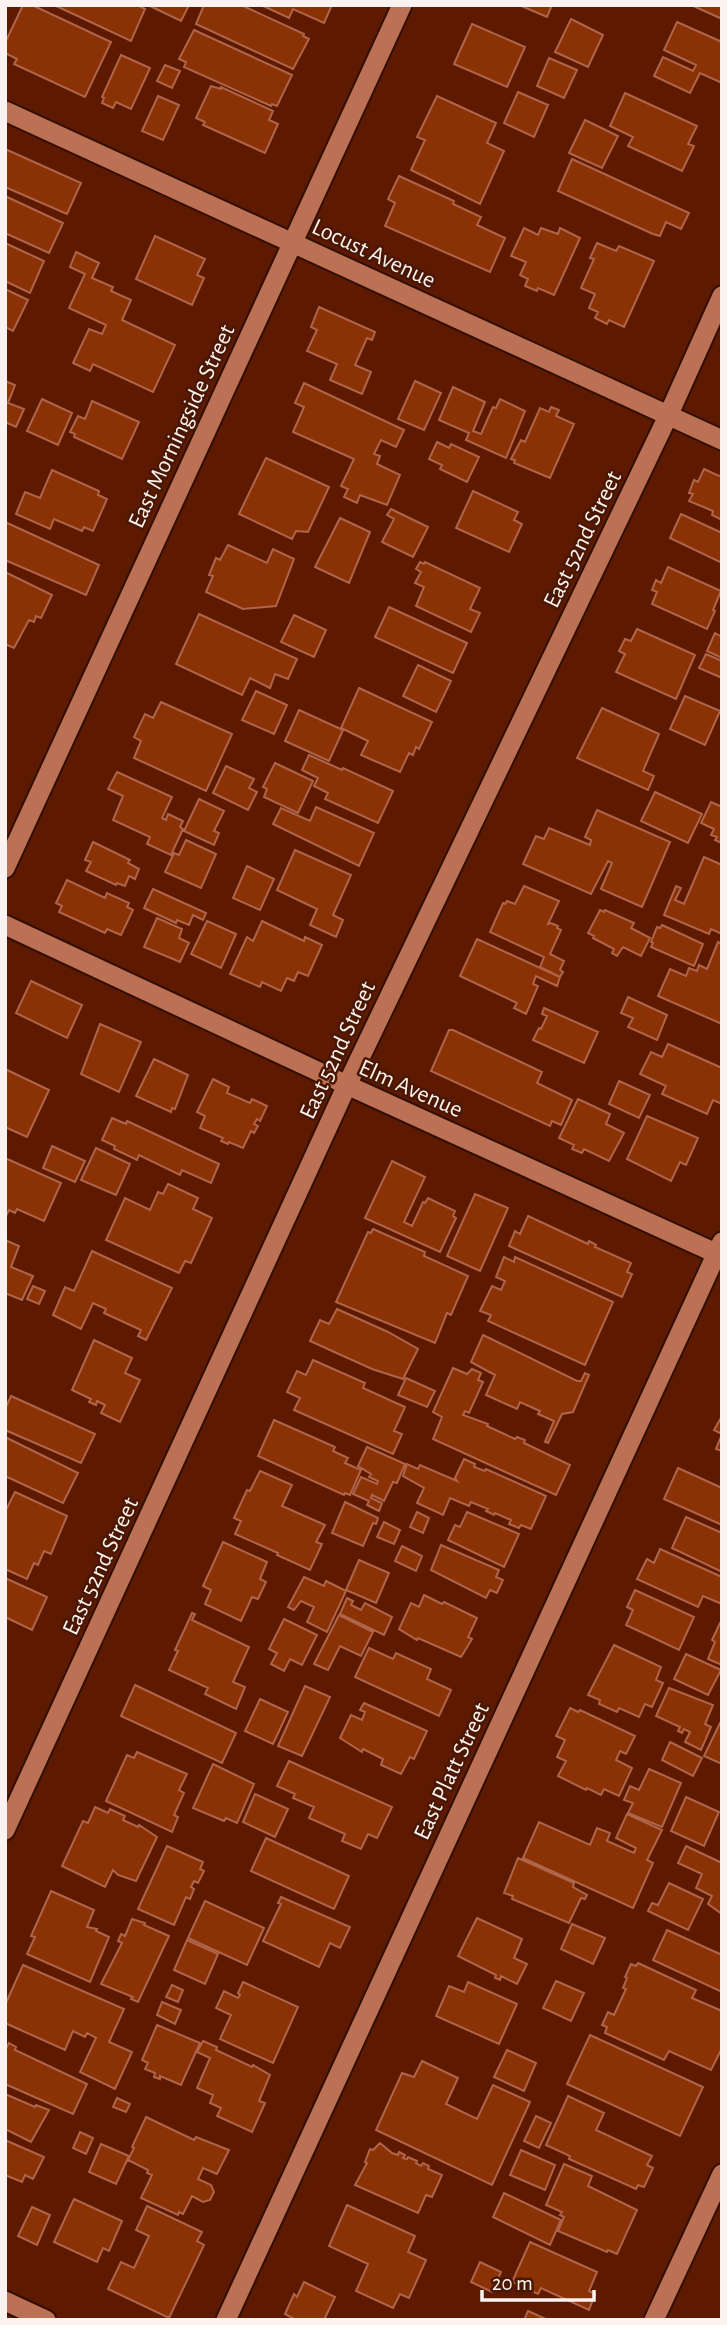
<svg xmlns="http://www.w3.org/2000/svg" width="727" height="2325" viewBox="0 0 727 2325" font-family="'Alegreya Sans',sans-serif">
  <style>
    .building { fill: #8b3106; stroke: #af654a; stroke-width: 2 }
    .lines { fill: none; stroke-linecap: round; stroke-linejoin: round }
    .minor-casing { stroke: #330f03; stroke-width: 23 }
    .minor { stroke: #bc7155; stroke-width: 19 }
    .labels { text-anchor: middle; stroke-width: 5; stroke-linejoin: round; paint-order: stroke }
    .street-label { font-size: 24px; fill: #fcf3f0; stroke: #4a1703 }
  </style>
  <rect width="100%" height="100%" fill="#5d1a00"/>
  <path class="building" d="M23 5H32L111 42 85 97 14 64 17 59 5 53V43Z
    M54 5H137L145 9 131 41Z
    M148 5H189L181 21Z
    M204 5H241L304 34 303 36 309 39 293 69 196 24Z
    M261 5H332L324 23 293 9 289 18Z
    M519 5H552L547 17Z
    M691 5H722V19Z
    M571 19 603 35 588 67 555 52Z
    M677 22 722 42V83L700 73 690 93 654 76 663 57 693 71 696 65 664 50Z
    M472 24 525 47 507 87 454 64Z
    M194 30 292 75 277 106 272 104 271 106 184 67 186 62 179 59Z
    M121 55 150 68 131 109 116 102 113 108 102 103 104 98 102 97Z
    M549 58 577 70 564 98 537 86Z
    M165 65 180 71 172 88 157 81Z
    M211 86 221 89V87L273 111 269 120 278 124 265 153 203 125 205 122 196 118Z
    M518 92 548 105 534 137 504 123Z
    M625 93 697 126 688 144 694 146 682 171 628 146 633 137 610 126Z
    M158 96 179 105 163 140 142 131Z
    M437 96 496 123 487 143 504 151 480 204 411 170 425 140 417 137Z
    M585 120 618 136 602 168 569 153Z
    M5 149 81 183 67 214 5 187Z
    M572 159 689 213 681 229 666 222 660 236 653 234 558 191Z
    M399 176 454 201 453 204 481 217 477 225 505 238 490 272 385 226 395 203 388 199Z
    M5 196 63 223 49 253 5 233Z
    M524 228 538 235 541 228 558 234 560 228 580 238 554 295 538 288 537 291 525 286 528 279 520 275 526 262 511 256Z
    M155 236 205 259 197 275 204 278 192 305 136 279Z
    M5 243 44 261 30 293 5 281Z
    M597 243 616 251 619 246 654 261 624 327 609 320 607 324 595 318 598 312 589 308 595 294 581 288 594 259 590 258Z
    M76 252 99 263 92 278 113 287 111 291 131 300 122 320 175 345 153 392 93 364 90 371 73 363 89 329 102 334 106 325 69 308 85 274 70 267Z
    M5 289 28 300 13 331 5 327Z
    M319 307 375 332 372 340 367 338 355 365 371 372 362 394 330 380 337 364 307 351 317 330 311 327Z
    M5 381 15 385 8 403 24 409 16 427 5 422Z
    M415 381 441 393 424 430 398 419Z
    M304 383 404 430 396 447 381 440 374 454 380 456 377 464 400 475 387 505 360 495 357 503 344 497 348 489 341 486 354 459 293 432 304 407 295 403Z
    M453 387 485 402 473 431 481 434 493 407 496 408 500 399 525 411 506 458 466 440 469 433 439 420Z
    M42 399 72 413 58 445 27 431Z
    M92 401 139 422 122 459 74 437 75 434 70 432 78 416 85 419Z
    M551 407 559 410 556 416 574 424 550 478 514 463 515 460 511 459 521 440 525 442 540 408 549 412Z
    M437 442 449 448 451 444 479 457 467 482 440 469 442 465 429 459Z
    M266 458 329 487 308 532 296 531 292 539 239 514Z
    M704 469 719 476 722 475V520L712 515 713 511 689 501 693 494 689 493 694 480 698 482Z
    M52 470 99 491 98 495 107 499 93 531 84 527 82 531 54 519 50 529 16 514 25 492 40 498Z
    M473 491 518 512 514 520 522 524 509 552 456 528Z
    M391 509 428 527 413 557 382 542 394 519 387 515Z
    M681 514 722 533V563L670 538Z
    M340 518 370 532 349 583 315 567Z
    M5 522 99 565 86 595 5 560Z
    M228 545 267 563 273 549 294 559 276 606 243 609 206 592 213 576 209 575 216 558 220 560Z
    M420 562 424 564 425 562 480 588 470 609 480 613 471 632 416 606 424 587 415 583 421 572 416 569Z
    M668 567 721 591 713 610 715 611 707 629 652 604 657 592 652 590 656 580 661 583Z
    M5 572 52 595 41 618 36 616 34 622 29 620 14 648 5 644Z
    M389 607 467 643 453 673 375 637Z
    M199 614 297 659 288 679 275 674 270 688 250 678 242 695 176 664Z
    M294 615 326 630 314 657 281 642Z
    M637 629 695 655 676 699 616 672 625 654 619 651 625 639 631 641Z
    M715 633 722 637V658L707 651Z
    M706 654 722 661V678L699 668Z
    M418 665 451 681 436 712 403 696Z
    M359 688 432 722 419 749 416 747 413 755 409 753 400 772 361 755 368 741 341 728Z
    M256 691 287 705 274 734 242 720Z
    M685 696 720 711 705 745 670 729Z
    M161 702 232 734 206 791 134 758 141 741 134 737 145 714 153 718Z
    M602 708 659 734 643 771 654 776 648 790 577 758Z
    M299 710 343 730 329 761 285 741Z
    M309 755 342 770 343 768 393 791 378 823 325 799 328 793 314 786 318 778 302 770Z
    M275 763 313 781 298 813 264 797 267 789 263 787Z
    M226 766 254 779 249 788 257 792 248 810 213 793Z
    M117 772 172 797 162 818 166 820 168 814 183 821 180 827 183 829 171 855 147 844 150 837 113 820 123 796 108 789Z
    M655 792 702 814 688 843 641 821Z
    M199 799 224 811 214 831 219 833 214 845 184 831Z
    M711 802 722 807V843L715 840 717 837 711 835 714 829 701 823Z
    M316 807 374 833 359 866 273 824 281 808 310 821Z
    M597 810 670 842 642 907 601 889 612 863 608 861 591 894 523 864 536 836 544 839 549 828 590 845 591 840 585 837Z
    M186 840 216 854 201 888 165 872 174 853 179 855Z
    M93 842 130 860 128 863 139 869 135 879 129 876 125 886 117 883 116 885 86 871 91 862 85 860Z
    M295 850 351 875 333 915 343 920 336 937 310 925 317 909 277 890Z
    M704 857 722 865V934L711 929 709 934 664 915 676 886 681 888 675 900 684 904Z
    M247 866 274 879 260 910 233 898Z
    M67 880 105 898 107 893 129 903 127 907 133 910 121 935 107 929 105 933 59 912 62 906 56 903Z
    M524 886 559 901 548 924 551 923 558 926 557 928 561 930 550 954 564 961 560 970 563 972 560 977 540 967 544 957 490 932 503 903 505 904 507 901 515 904Z
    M153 889 206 913 203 920 193 915 189 925 177 920 176 923 144 908Z
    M600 910 604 912 605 910 634 923 631 928 650 938 641 956 623 947 617 956 612 953 614 949 593 938 594 936 588 933Z
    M157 918 182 929 179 938 189 943 180 962 144 947Z
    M207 921 236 934 221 968 191 954Z
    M262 921 304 941 305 937 322 945 308 976 298 972 294 981 287 978 281 991 262 982 260 987 230 974 247 937 253 941Z
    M662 925 703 944 694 966 651 947 653 943 651 942 657 927 660 928Z
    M477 939 560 977 557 986 536 976 533 984 538 986 526 1014 514 1008 517 1003 460 976Z
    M718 942 722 944V1024L658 996 670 969 686 976 689 968 697 971 699 965 707 969Z
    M31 981 82 1005 67 1038 16 1013Z
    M628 997 667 1015 657 1040 628 1027 633 1018 621 1013Z
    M544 1008 598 1032 584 1063 533 1040 539 1028 541 1029 547 1016 542 1014Z
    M100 1024 141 1042 119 1092 81 1074Z
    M449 1030H453L542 1072 537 1083 572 1100 561 1125 552 1121 550 1126 431 1071Z
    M668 1044 722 1068V1104L713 1100 707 1114 662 1094 666 1086 640 1074 651 1052 662 1057Z
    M154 1059 188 1075 175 1109 172 1108 171 1112 136 1096Z
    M5 1069 49 1090 27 1137 5 1127Z
    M213 1079 229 1087 227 1093 250 1103 252 1099 267 1106 260 1121 257 1119 254 1124 258 1126 254 1133 251 1131 243 1148 229 1142 228 1144 221 1141 223 1138 200 1128 205 1116 197 1112Z
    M619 1081 650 1095 639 1118 609 1104Z
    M578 1099 610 1114 606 1124 624 1133 609 1161 584 1149 582 1153 572 1149 574 1145 559 1138Z
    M647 1116 698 1138 686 1165 680 1162 671 1181 627 1159Z
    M112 1118 126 1124 127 1121 219 1164 211 1183 182 1170 180 1175 139 1155 137 1160 114 1149 115 1146 102 1140Z
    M52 1146 85 1161 75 1182 43 1168Z
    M96 1148 130 1164 116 1195 81 1180Z
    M5 1158 61 1183 44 1221 17 1209 15 1213 9 1210 5 1218Z
    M392 1161 425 1177 404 1222 412 1226 423 1202 425 1203 428 1198 455 1211 453 1216 456 1218 440 1252 365 1218Z
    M168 1184 198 1198 193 1209 212 1218 191 1263 185 1261 179 1273 106 1240 125 1198 150 1210 158 1192 163 1194Z
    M475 1194 508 1208 480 1271 447 1256Z
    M528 1216 588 1244 589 1241 596 1245 595 1247 631 1263 627 1272 632 1274 622 1297 509 1246 515 1231 520 1234Z
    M373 1229 425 1252 424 1256 468 1276 451 1315 447 1313 435 1343 336 1302 368 1232 371 1233Z
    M5 1240 19 1246 11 1267 33 1276 22 1300 5 1293Z
    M92 1251 172 1288 146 1340 138 1336 141 1330 104 1313 106 1309 93 1303 81 1329 53 1315 65 1287 74 1291Z
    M504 1257 514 1262 515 1257 613 1302 585 1365 488 1321 491 1315 480 1311 492 1286 501 1290 505 1281 496 1277Z
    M33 1286 45 1291 39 1304 27 1299Z
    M337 1309 388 1332 418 1349 403 1379 372 1369 310 1341 320 1320 329 1324Z
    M483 1335 577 1381H581L585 1373 589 1375 573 1412 562 1414 548 1443 545 1442 554 1421 538 1414 540 1411 520 1402 517 1409 486 1395 495 1375 471 1362Z
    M94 1340 132 1358 125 1373 140 1380 120 1422 101 1413 105 1405 97 1401 96 1405 89 1402 91 1399 72 1390Z
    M313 1360 365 1383 363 1388 405 1407 394 1431 402 1434 393 1454 294 1410 300 1398 287 1392 297 1371 306 1375Z
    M453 1368 467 1374 472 1369 481 1373 478 1380 483 1382 469 1413 465 1411 463 1415 488 1424 487 1426 515 1439 517 1437 525 1440 524 1443 570 1465 556 1495 433 1439 442 1417 433 1412Z
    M406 1378 435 1391 427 1407 398 1395Z
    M11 1396 95 1434 81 1463 5 1430V1409Z
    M722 1416V1451L716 1449 722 1434 714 1430Z
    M274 1420 335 1447 333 1451 348 1458 345 1463 361 1470 350 1495 345 1493 344 1495 258 1456Z
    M5 1437 78 1473 63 1503 5 1476Z
    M367 1447 405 1464 397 1483 393 1482 384 1501 372 1495 371 1498 382 1503 379 1511 367 1505 369 1501 353 1494 361 1477 377 1484 378 1481 369 1477 371 1474 358 1466Z
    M464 1459 475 1464 474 1467 485 1471 486 1469 546 1496 531 1529 521 1525 519 1528 509 1524 511 1520 495 1513 494 1515 486 1511 488 1509 471 1502 469 1506 450 1498 443 1515 417 1503 424 1488 403 1476 407 1464 418 1469 420 1465 457 1481 455 1478Z
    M678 1468 722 1488V1525L664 1499Z
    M260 1471 292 1485 282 1506 325 1525 316 1542 322 1544 310 1570 277 1555 278 1553 235 1534 241 1521 234 1518 247 1490 250 1491Z
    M15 1492 67 1516 51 1554 44 1551 38 1565 34 1563 27 1579 5 1569V1512Z
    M345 1502 378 1518 376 1524 373 1523 363 1546 332 1533Z
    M417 1512 429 1518 423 1533 410 1527Z
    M467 1512 519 1534 504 1567 448 1540 455 1525 460 1527Z
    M686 1517 722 1533V1572L672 1548Z
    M384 1522 400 1530 394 1544 377 1537Z
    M223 1542 267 1562 260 1579 266 1582 258 1599 252 1597 241 1621 205 1604 211 1590 203 1586Z
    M441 1545 499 1570 496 1577 503 1580 497 1593 490 1590 486 1598 431 1570Z
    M402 1546 422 1556 416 1571 395 1561Z
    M660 1549 722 1577V1604L703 1596 698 1607 637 1579 647 1559 654 1563Z
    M359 1560 389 1573 376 1603 346 1590Z
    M304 1577 324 1586 326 1581 346 1591 327 1632 307 1622 314 1607 301 1601 294 1610 288 1607Z
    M5 1578 47 1597 32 1630 5 1617Z
    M635 1590 694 1617 679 1650 626 1625 633 1610 627 1607Z
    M424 1595 442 1604 444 1602 477 1618 468 1637 472 1639 461 1657 418 1638 417 1640 399 1629 411 1603 419 1607Z
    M347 1598 353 1601 351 1605 361 1610 365 1603 392 1617 384 1635 340 1614Z
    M192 1613 195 1614 192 1620 249 1647 233 1682 245 1687 236 1709 205 1694 208 1688 169 1670 178 1651 175 1650Z
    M339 1615 373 1632 361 1656 340 1646 328 1670 314 1664Z
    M284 1619 317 1635 302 1665 290 1659 284 1671 271 1664 277 1653 269 1649Z
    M720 1623 722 1624V1665L708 1659 715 1642 712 1640Z
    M614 1645 661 1667 656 1680 663 1683 652 1707 645 1704 639 1717 619 1708 617 1712 599 1704 600 1700 588 1695Z
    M369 1648 393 1659 396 1653 431 1669 427 1679 451 1690 439 1716 355 1677Z
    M686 1654 721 1670 708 1695 674 1679Z
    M135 1685 236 1733 222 1763 121 1716Z
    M305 1686 330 1697 302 1756 278 1746Z
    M669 1688 713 1705 705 1724 711 1727 701 1750 685 1742 690 1732 684 1729 682 1733 678 1731 680 1727 656 1716Z
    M260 1699 288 1712 273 1744 245 1731Z
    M364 1703 427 1731 414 1759 410 1757 401 1774 381 1765 383 1759 363 1749 362 1752 340 1738 351 1715 362 1720 365 1712 360 1710Z
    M570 1708 578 1712 580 1710 635 1736 626 1754 620 1751 616 1760 632 1768 619 1796 604 1789 601 1795 587 1788 586 1790 558 1776 566 1761 557 1757 565 1740 556 1736Z
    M720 1723 722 1724V1764L704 1756Z
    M670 1742 702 1758 693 1776 662 1760Z
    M137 1752 187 1774 179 1790 184 1793 174 1815 178 1817 172 1832 106 1801 127 1755 134 1758Z
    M289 1761 392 1807 377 1838 368 1834 361 1849 342 1841 345 1834 309 1818 314 1807 293 1798 295 1794 277 1786Z
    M213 1764 254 1784 237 1823 226 1818 224 1821 193 1808Z
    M649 1769 681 1783 662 1827 628 1813 633 1803 624 1800 630 1786 639 1790Z
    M255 1794 288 1809 275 1837 243 1822Z
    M686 1797 719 1812 704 1846 671 1831Z
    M95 1807 108 1813 110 1809 125 1816 123 1820 138 1827 139 1825 157 1837 136 1881 118 1875 113 1870 105 1887 62 1866 83 1821 88 1823Z
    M627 1814 662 1830 647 1860 653 1863 633 1908 523 1858 539 1822 590 1845 597 1828 610 1833 607 1841 634 1853 636 1848 616 1838Z
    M266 1838 349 1876 334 1909 251 1871Z
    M167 1846 203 1862 200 1869 204 1871 198 1883 194 1881 191 1887 194 1889 190 1899 186 1897 174 1925 138 1909Z
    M686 1846 722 1863V1914L708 1904 712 1896 696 1888 702 1874 678 1863Z
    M518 1858 574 1883 573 1887 587 1895 585 1899 581 1898 569 1923 512 1899 513 1896 504 1893Z
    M669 1883 703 1899 688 1930 648 1911 652 1903 658 1905Z
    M51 1891 94 1910 87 1927 97 1929 96 1931 109 1937 90 1982 27 1954 35 1937 31 1936Z
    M281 1897 350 1927 340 1948 330 1943 319 1967 263 1941 281 1904 278 1903Z
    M205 1901 264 1928 247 1965 188 1938Z
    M477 1918 522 1939 514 1958 527 1964 517 1984 501 1976 500 1980 495 1978 496 1975 458 1956Z
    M132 1919 145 1923 144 1925 169 1936 138 2002 131 1999 133 1997 101 1984 122 1943 118 1941 121 1934 125 1936Z
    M572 1924 605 1938 593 1964 561 1949Z
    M667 1930 722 1955V1992L653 1960Z
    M187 1940 218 1954 205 1984 174 1970Z
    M638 1963 696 1990 692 1998 722 2011V2048L711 2070 669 2051 664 2060 605 2033 607 2027 602 2025 608 2012 614 2015 626 1989 623 1988 627 1978 625 1977 631 1964 636 1966Z
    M23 1965 124 2009 109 2042 132 2052 115 2089 80 2072 96 2038 87 2033 85 2037 73 2031 65 2050 5 2023V2005Z
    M556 1981 584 1993 571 2021 543 2008Z
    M243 1982 298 2007 273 2063 220 2039 231 2015 216 2008 224 1991 238 1998 240 1995 238 1993Z
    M468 1982 517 2004 499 2044 436 2016 449 1986 464 1992Z
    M172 1985 183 1990 178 2002 166 1997Z
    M162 2002 181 2010 175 2024 157 2015Z
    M157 2025 200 2043 181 2085 160 2076V2079L154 2077 155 2073 145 2069 148 2063 142 2060Z
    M590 2035 703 2087 680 2136 567 2084Z
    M203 2041 217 2047 216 2050 252 2067 253 2065 270 2075 259 2101 265 2103 252 2132 217 2116 221 2108 210 2103 213 2095 197 2088 210 2058 197 2052Z
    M9 2043 16 2047 15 2050 87 2084 73 2114 5 2084V2046L7 2047Z
    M507 2050 536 2063 524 2091 494 2077Z
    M422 2061 458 2078 446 2104 477 2119 493 2085 530 2102 492 2185 376 2130 402 2073 414 2077Z
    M5 2094 35 2107 36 2105 49 2110 31 2142 5 2129Z
    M568 2096 604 2113 596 2130 652 2156 647 2165 653 2168 644 2187 638 2185 636 2189 569 2159 570 2156 546 2145Z
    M117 2098 130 2104 126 2112 113 2107Z
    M536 2116 551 2123 539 2148 524 2141Z
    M146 2117 194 2140 196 2137 229 2150 217 2174 203 2168 198 2179 211 2185 214 2192 210 2200 203 2202 192 2196 183 2214 179 2212 178 2215 141 2198 152 2175 147 2173 148 2170 128 2160 134 2148 132 2147Z
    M80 2132 93 2138 86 2154 73 2148Z
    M5 2140 44 2157 33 2179 25 2175 22 2182 5 2175Z
    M380 2143 392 2153 398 2155 399 2152 405 2155 403 2158 407 2159 408 2157 417 2161 416 2163 421 2166 423 2163 429 2166 428 2169 442 2175 432 2197 426 2195 418 2213 355 2185 367 2163 365 2162 370 2149 373 2150Z
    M101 2144 129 2156 116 2184 89 2172Z
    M521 2150 555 2165 545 2190 510 2175Z
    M564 2164 592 2176 588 2186 637 2210 617 2254 608 2250 607 2252 558 2231 564 2217 560 2215 562 2212 546 2205Z
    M504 2193 561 2220 550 2245 493 2217Z
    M74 2199 122 2221 109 2251 103 2248 97 2262 54 2242Z
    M347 2205 415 2236 408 2252 426 2260 409 2298 400 2294 393 2308 356 2291 368 2264 329 2246Z
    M147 2206 202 2232 197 2241 204 2245 169 2318 108 2289 121 2262 134 2268 149 2236 136 2230Z
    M32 2207 50 2215 37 2245 18 2236Z
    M530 2242 597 2272 589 2291 595 2294 589 2310 541 2288 538 2294 512 2282Z
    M480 2262 501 2272 492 2292 471 2282Z
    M304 2282 335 2297 324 2320H296L285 2314 294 2294 297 2297Z
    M528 2311 548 2320H524Z"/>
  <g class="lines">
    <g class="minor-casing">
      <path id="minor" d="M5 111 722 440
        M5 868 402 5
        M5 925 347 1085 722 1256
        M5 1830 347 1085 668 416 722 296
        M5 2301 46 2320
        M226 2320 722 1242
        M654 2320 722 2174"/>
    </g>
    <use href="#minor" class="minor"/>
  </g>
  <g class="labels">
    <g class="street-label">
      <text transform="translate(374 253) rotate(25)" y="8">Locust Avenue</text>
      <text transform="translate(181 426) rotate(-65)" y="8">East Morningside Street</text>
      <text transform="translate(582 539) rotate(-64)" y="8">East 52nd Street</text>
      <text transform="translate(337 1050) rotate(-65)" y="8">East 52nd Street</text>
      <text transform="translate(411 1088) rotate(24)" y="8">Elm Avenue</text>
      <text transform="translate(100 1566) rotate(-65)" y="8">East 52nd Street</text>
      <text transform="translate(451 1771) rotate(-65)" y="8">East Platt Street</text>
    </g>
  </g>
  <rect width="727" height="2325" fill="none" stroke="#fcf3f0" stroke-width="14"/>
  <path d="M482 2290v10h112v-10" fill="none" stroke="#fcf3f0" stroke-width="3.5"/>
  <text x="492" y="2290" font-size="21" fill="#fcf3f0" stroke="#4a1703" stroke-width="5" paint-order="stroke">20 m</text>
</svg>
